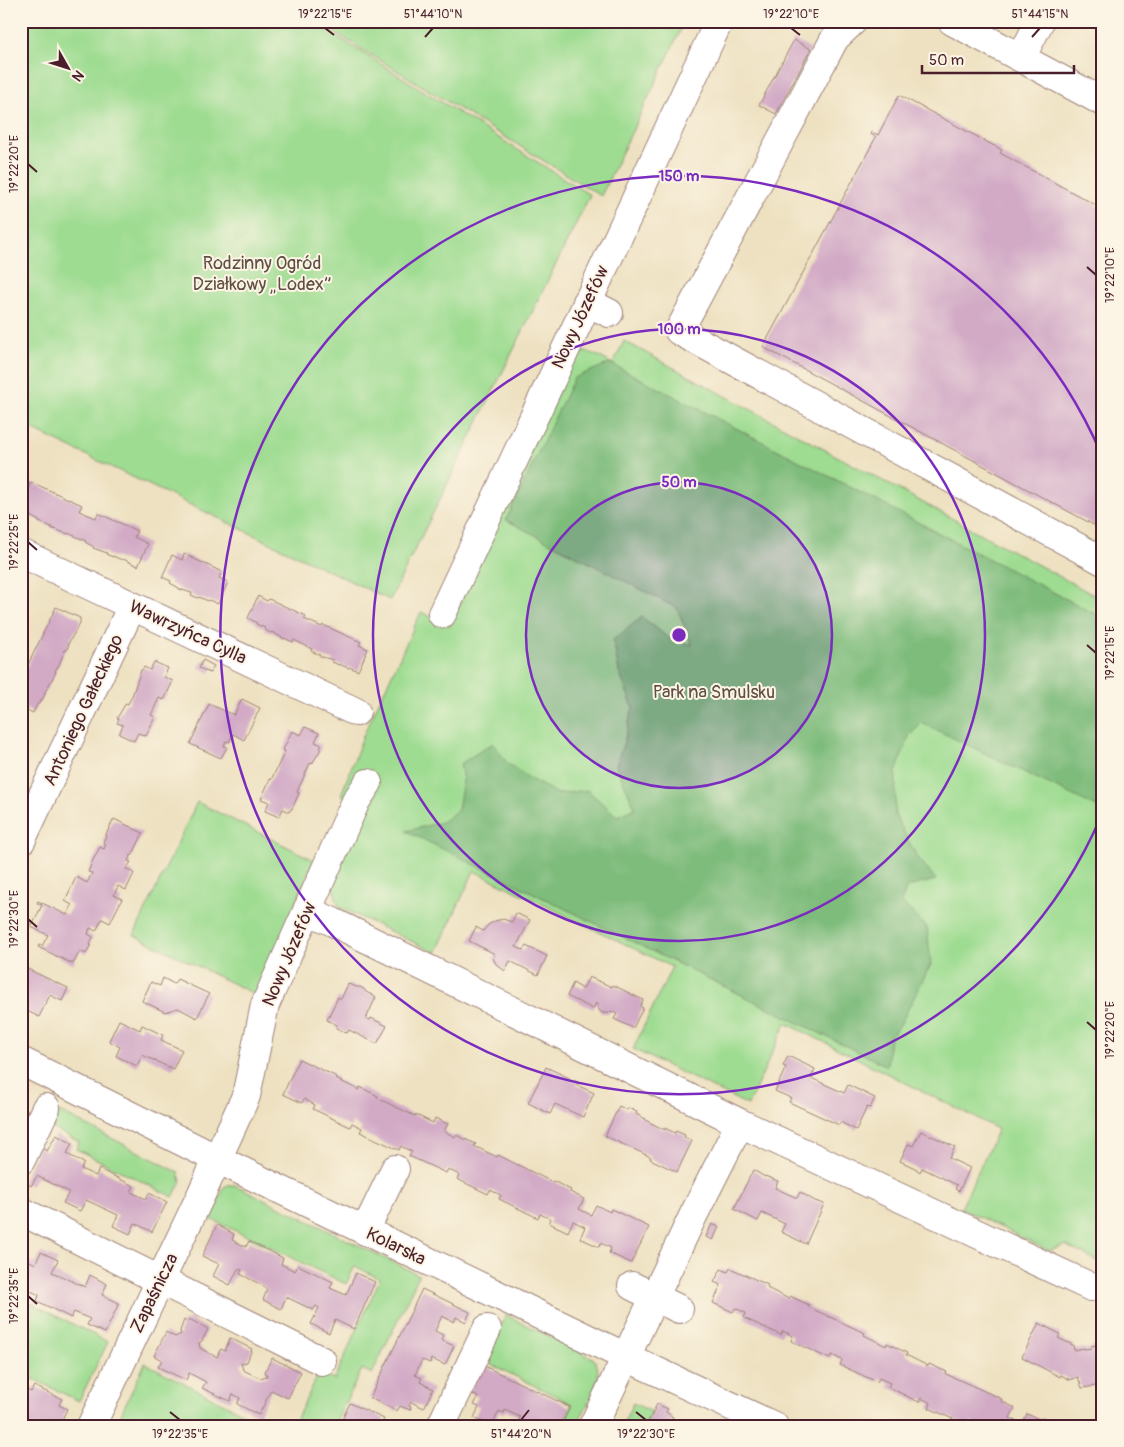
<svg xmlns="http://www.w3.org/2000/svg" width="1124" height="1447" viewBox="0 0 1124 1447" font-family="Pangolin,sans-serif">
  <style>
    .green { fill: #9edc91; stroke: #747e5e }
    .forest { fill: #7ebc7b; stroke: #646e53 }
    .building { fill: #d2aac6 }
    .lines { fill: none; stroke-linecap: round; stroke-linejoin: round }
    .minor-casing { stroke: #9c8076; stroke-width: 30 }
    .minor { stroke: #fff; stroke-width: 28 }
    .ticks { fill: none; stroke: #4a1f2b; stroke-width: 2 }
    .ring { fill: none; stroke: #7b2cbf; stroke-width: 2.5 }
    .labels { text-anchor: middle; stroke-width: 4; stroke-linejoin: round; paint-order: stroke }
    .park-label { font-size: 18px; fill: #5f4e44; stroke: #fcf5e5 }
    .street-label { font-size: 18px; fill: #4a1f2b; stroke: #fcf5e5 }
    .centre { fill: #7b2cbf; stroke: #fcf5e5; stroke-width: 2.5 }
    .ring-label { font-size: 15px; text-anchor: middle; font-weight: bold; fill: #7b2cbf; stroke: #fcf5e5; stroke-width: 4; stroke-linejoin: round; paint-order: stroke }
    .neatline { fill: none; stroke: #4a1f2b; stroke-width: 2 }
    .ticks-label { font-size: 12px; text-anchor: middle; fill: #4a1f2b }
  </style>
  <rect width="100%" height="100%" fill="#fcf5e5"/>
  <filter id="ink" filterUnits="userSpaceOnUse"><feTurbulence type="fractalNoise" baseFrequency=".02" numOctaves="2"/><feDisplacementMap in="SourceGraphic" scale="10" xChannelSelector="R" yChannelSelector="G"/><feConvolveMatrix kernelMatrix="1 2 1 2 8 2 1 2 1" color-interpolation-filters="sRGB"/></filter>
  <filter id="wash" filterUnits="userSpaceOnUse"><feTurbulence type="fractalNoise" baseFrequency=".0096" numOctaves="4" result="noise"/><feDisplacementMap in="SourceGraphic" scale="20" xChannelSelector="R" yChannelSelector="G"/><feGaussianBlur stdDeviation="1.12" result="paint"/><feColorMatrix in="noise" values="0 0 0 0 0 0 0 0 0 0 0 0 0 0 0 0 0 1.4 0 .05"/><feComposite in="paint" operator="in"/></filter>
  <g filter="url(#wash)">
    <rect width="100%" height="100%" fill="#eee1c1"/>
    <path class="green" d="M21 21H312L590 195 390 600 21 424Z
      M316 21H685L601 196Z
      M624 341 1103 600V1264L1065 1245 1049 1251 961 1208 998 1129 786 1023 748 1105 633 1049 672 967 474 871 436 953 339 907 332 884 356 801 341 795 363 736 421 612 450 626 573 357C584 345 601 358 613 364Z
      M197 802 314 860 256 995 134 935Z
      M60 1112 178 1172 181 1181 173 1197 76 1149 79 1142 52 1128Z
      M228 1185H235L419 1275 372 1374 362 1369 334 1426H293L319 1373 334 1380 380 1279 355 1266 346 1284 211 1219 224 1187Z
      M21 1298 108 1342 79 1401 21 1373Z
      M506 1315 593 1358C608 1376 585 1408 576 1426H562L572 1404 484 1361Z
      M145 1363 267 1426H136L119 1418Z
      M633 1403 652 1412 645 1426H622Z"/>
    <path class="forest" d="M610 363 1103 618V810L922 723 909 736 896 772 895 815 916 855 936 880 907 887 901 902 927 927 931 964 900 1025 890 1036 887 1066 406 831 442 822 458 810 463 780 460 764 493 743 507 763 530 779 558 794 587 790 617 816 635 808 616 765 624 742 633 707 619 672 613 640 642 617 670 639 692 645 677 608 506 520 574 378Z"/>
    <g id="blocks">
      <path class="building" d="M794 40 811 49 776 114 759 105Z
        M899 95 1002 150 1000 153 1103 209V530L763 347 876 137 871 134 872 132 878 135Z
        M31 482 82 505 79 511 96 518 98 513 137 531 134 537 148 544 138 566 123 559 122 560 113 556V557L106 554 107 553 93 548 94 547 85 542 86 541 68 533V534L51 528 52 527 39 522V521L21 511V503Z
        M184 554 222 572 219 578 228 582 218 604 209 600 208 601 199 597 198 598 191 595 192 593 179 589V588L170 583 171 581 162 577 172 555 182 560Z
        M258 596 267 601 269 599 306 616 304 619 322 627 323 625 361 642 359 645 368 649 358 671 349 667 348 668 339 664V665L332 662 333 660 319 656 320 655 311 651 312 649 294 640 293 642 284 638V639L272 632 271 633 265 630V628L256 624 257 623 248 618Z
        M56 607 80 618V623L68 644H69L66 651 65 650 58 667H57L55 672H56L44 694H45L42 700H41L39 704 38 703 33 713 21 707V679Z
        M203 660 214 666 210 673 199 668Z
        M154 662 168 668 164 677 173 681 164 700 159 698 151 715 155 717 146 736 138 733 134 741 119 734 123 725 117 723 119 719 117 718 126 703 128 704 132 696 141 670H142L144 667 150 670Z
        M242 699 260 708 244 740 233 734 229 742 226 741 224 746 227 747 221 758 190 744 209 704 234 715Z
        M305 727 319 733 315 742 322 745 320 748 321 749 312 764 310 763 297 792 299 793 292 809H291L289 812 283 809 279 817 265 811 269 802 261 799 270 779 271 780 278 766 285 751 283 750 292 731 301 735Z
        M114 819 143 833 132 856 131 855 128 861 131 862 126 869 134 873 126 890 118 886 114 895 122 899 110 923 102 919 96 931 90 928 88 934 93 937 90 944H91L86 954 80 951 73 964 38 947 39 945 42 946 48 935 31 927 33 925 29 923 30 921 34 922 42 905 37 903 38 901 67 915 72 905 65 901 76 877 87 883 92 873 88 872 93 860 100 847 104 849 106 844 103 842 106 836H105Z
        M516 913 530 920 516 947 523 950 526 946 547 956 538 975 510 961 505 971 496 964 493 958 495 954 469 941 476 927 483 931 488 925 495 921 503 919 512 922Z
        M21 966 68 988 62 1001 50 995 39 1017 21 1008Z
        M589 977 612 987 613 985 643 1000 640 1006 643 1008 633 1028 614 1019 617 1014 611 1011 609 1013H602L598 1009V1004L596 1003 593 1009 567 996 573 983 583 989Z
        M163 978 174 984 177 979 209 994 197 1018 178 1008 165 1012 142 1001 151 982 160 986Z
        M348 984 357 987H360L364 989 366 992 376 997 366 1019 370 1020 371 1018 387 1026 377 1044 349 1030 347 1033 336 1028 337 1025 327 1020 338 997 341 999Z
        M119 1020 140 1030 142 1025 163 1035 161 1040 182 1050 173 1069 142 1055 137 1066 116 1056 120 1047 109 1041Z
        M788 1056 815 1069 811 1078 844 1093 848 1085 875 1098 870 1108 867 1107 856 1130 840 1122 839 1125 789 1102 791 1098 775 1091 786 1067 783 1066Z
        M299 1059 337 1077 336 1079 359 1090 360 1087 378 1096 377 1098 415 1116 416 1115 433 1123 435 1118 448 1124 444 1131 455 1137 456 1135 476 1144 474 1146 497 1157 498 1155 552 1182 553 1181 571 1190 570 1192 584 1199 579 1209 591 1215 596 1205 610 1212 611 1209 649 1227 631 1263 609 1253 611 1248 601 1243 599 1247 580 1238 585 1227 573 1221 568 1232 549 1223 551 1219 540 1214 538 1218 499 1199 501 1195 490 1190 488 1194 457 1179 459 1175 448 1169 446 1173 409 1156 412 1152 401 1146 399 1150 360 1132 362 1128 352 1123 350 1127 313 1109 315 1105 304 1099 302 1103 283 1094Z
        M546 1067 578 1082 577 1085 594 1093 583 1117 555 1104 550 1114 528 1103Z
        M619 1106 627 1110 628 1108 637 1112 636 1114 646 1119 645 1120 665 1130V1128L675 1133 676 1131 685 1135 684 1137 692 1141 677 1172 650 1159 651 1157 605 1136Z
        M21 1107 28 1110 21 1123Z
        M921 1131 955 1147 949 1158 970 1168 959 1191 955 1189 957 1185 922 1168 920 1172 917 1170V1169L900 1161 908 1144 913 1146Z
        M56 1135 72 1143 67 1154 84 1163 81 1169 96 1176 99 1169 134 1186 131 1192 146 1199 149 1193 167 1202 152 1232 135 1223 130 1234 113 1226 118 1215 86 1200 80 1211 63 1203 69 1192 37 1176 31 1186 23 1182 39 1147 47 1151Z
        M753 1170 765 1177V1176L778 1181 775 1188 797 1198 800 1192 815 1201 824 1204 806 1244 781 1232 785 1224 762 1213 758 1221 734 1209Z
        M712 1224 719 1227 713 1240 706 1237Z
        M217 1225 234 1234 232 1240 246 1247 249 1241 283 1258 281 1264 295 1271 298 1265 333 1282 330 1288 346 1295 356 1273 375 1282 354 1329 335 1320 329 1333 311 1324 319 1308 316 1306 313 1310 286 1297 281 1309 263 1300 267 1290 264 1286 240 1274 242 1270 238 1269 230 1285 213 1276 219 1264 202 1256Z
        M41 1252 58 1260 52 1272 85 1287 90 1275 107 1284 102 1295 119 1303 105 1333 87 1325 90 1319 74 1312 71 1318 37 1301 39 1295 25 1288 21 1295V1256L35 1264Z
        M730 1268 768 1285 767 1288 789 1299 790 1296 809 1305 808 1307 865 1333 864 1335 886 1346 887 1343 907 1353 906 1355 928 1366 929 1364 947 1372 946 1374 1002 1399 1001 1401 1015 1408 1010 1418 1022 1424 1027 1414 1041 1420 1042 1418 1052 1423 1050 1426H978L971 1422 968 1426 929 1408 931 1403 921 1398 919 1402 888 1387 890 1383 879 1378 877 1382 840 1365 842 1360 832 1355 830 1359 791 1341 793 1336 783 1331 781 1335 744 1318 746 1313 735 1308 733 1312 713 1303 721 1285 714 1282 721 1269 728 1272Z
        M422 1289 470 1312 466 1322 456 1317 454 1322 442 1316 435 1331 443 1335 441 1340 454 1346 445 1365 431 1359 430 1363 422 1360 415 1375 422 1378 420 1382 433 1389 424 1408 411 1402 409 1406 411 1407 410 1410 400 1406 397 1411 370 1398Z
        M189 1319 208 1329 202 1341 199 1343 200 1348 209 1353 217 1357 219 1352 221 1349 225 1351 230 1338 252 1349 247 1362 241 1363 243 1370 260 1378 267 1376 265 1371 272 1358 301 1372 288 1398 271 1390 259 1415 237 1404 240 1398 233 1394 230 1401 202 1388 206 1382 189 1373 186 1380 158 1367 162 1360 154 1356 166 1332 175 1337 181 1334 180 1331 184 1320 187 1322Z
        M1039 1323 1060 1334 1058 1338 1073 1345 1074 1350 1084 1348V1349L1092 1348 1091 1346 1101 1344 1100 1339 1103 1338V1385L1082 1388 1078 1377 1070 1380 1061 1375 1060 1377 1022 1357Z
        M482 1365 570 1407 561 1426H523L524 1423 519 1421 520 1417 505 1410 504 1413 499 1411 492 1426 474 1418 479 1407 474 1405 478 1397 469 1392Z
        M34 1386 62 1399 59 1405 67 1409 59 1426H22L21 1387 31 1392Z
        M350 1403 384 1419 381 1426H339Z
        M657 1404 668 1409 666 1412 673 1417 671 1422 678 1426H646Z"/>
    </g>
  </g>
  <g filter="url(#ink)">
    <use href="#blocks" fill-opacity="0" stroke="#9c8076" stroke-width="1"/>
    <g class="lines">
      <g class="minor-casing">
        <path id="minor" d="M853 21 835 38 679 331 1103 561
          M952 21 1103 102
          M1021 58 1040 21
          M587 302 609 313
          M21 553 356 712
          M442 614 719 21
          M21 841 132 606
          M307 910 333 922 740 1123 694 1214 593 1426
          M21 1061 217 1159 626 1357 774 1426
          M740 1123 1091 1287
          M21 1160 46 1108
          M21 1211 322 1361
          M365 1231 395 1169
          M632 1286 679 1309
          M91 1426 200 1197 246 1096 265 1005 356 801 368 783
          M441 1426 487 1329"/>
      </g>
      <use href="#minor" class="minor"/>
    </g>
  </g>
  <path class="ticks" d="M325 28 334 35M791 28 800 35M425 37 433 28M1032 37 1040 28M28 164 37 172M1087 267 1096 275M28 542 37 550M1087 645 1096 653M28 919 37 927M1087 1022 1096 1030M28 1296 37 1304M170 1412 180 1420M636 1412 646 1420M521 1420 529 1410"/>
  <circle cx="679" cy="635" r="153" fill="#7b2cbf" fill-opacity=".12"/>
  <g class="ring">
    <circle cx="679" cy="635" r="153"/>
    <circle cx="679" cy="635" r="306"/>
    <path d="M1102 814A459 459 0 1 1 1102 456"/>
  </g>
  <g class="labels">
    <g class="park-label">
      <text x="262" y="269">Rodzinny Ogród<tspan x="262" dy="21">Działkowy „Lodex”</tspan></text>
      <text x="714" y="698">Park na Smulsku</text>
    </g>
    <g class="street-label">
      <text transform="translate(580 317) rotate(-65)" y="6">Nowy Józefów</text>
      <text transform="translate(188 632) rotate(25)" y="6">Wawrzyńca Cylla</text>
      <text transform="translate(83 710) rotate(-65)" y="6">Antoniego Gałeckiego</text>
      <text transform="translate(289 954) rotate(-67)" y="6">Nowy Józefów</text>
      <text transform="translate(396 1246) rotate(26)" y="6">Kolarska</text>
      <text transform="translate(154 1293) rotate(-64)" y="6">Zapaśnicza</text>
    </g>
  </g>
  <circle cx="679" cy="635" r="8" class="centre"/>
  <g class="ring-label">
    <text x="679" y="181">150 m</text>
    <text x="679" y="334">100 m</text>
    <text x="679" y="487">50 m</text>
  </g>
  <rect width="1124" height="1447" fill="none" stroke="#fcf5e5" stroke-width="55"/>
  <g transform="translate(68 68) rotate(129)" stroke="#fcf5e5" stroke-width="4" paint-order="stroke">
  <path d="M0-4L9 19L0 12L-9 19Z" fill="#4a1f2b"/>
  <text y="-8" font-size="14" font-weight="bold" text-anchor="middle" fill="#4a1f2b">N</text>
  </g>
  <path d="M922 65v8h152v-8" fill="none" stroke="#4a1f2b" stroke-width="2.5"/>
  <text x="929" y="65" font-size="15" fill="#4a1f2b" stroke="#fcf5e5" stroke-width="4" paint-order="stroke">50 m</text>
  <rect x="28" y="28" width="1068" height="1392" class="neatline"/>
  <g class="ticks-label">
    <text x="325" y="18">19°22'15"E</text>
    <text x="433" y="18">51°44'10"N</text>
    <text x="791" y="18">19°22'10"E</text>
    <text x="1040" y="18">51°44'15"N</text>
    <text transform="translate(14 164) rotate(-90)" y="4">19°22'20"E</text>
    <text transform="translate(1110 275) rotate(-90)" y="4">19°22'10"E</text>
    <text transform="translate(14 542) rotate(-90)" y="4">19°22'25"E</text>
    <text transform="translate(1110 653) rotate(-90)" y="4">19°22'15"E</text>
    <text transform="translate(14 919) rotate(-90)" y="4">19°22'30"E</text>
    <text transform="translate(1110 1030) rotate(-90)" y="4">19°22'20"E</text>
    <text transform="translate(14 1296) rotate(-90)" y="4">19°22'35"E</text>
    <text x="180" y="1438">19°22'35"E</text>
    <text x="521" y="1438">51°44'20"N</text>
    <text x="646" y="1438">19°22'30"E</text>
  </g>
</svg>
